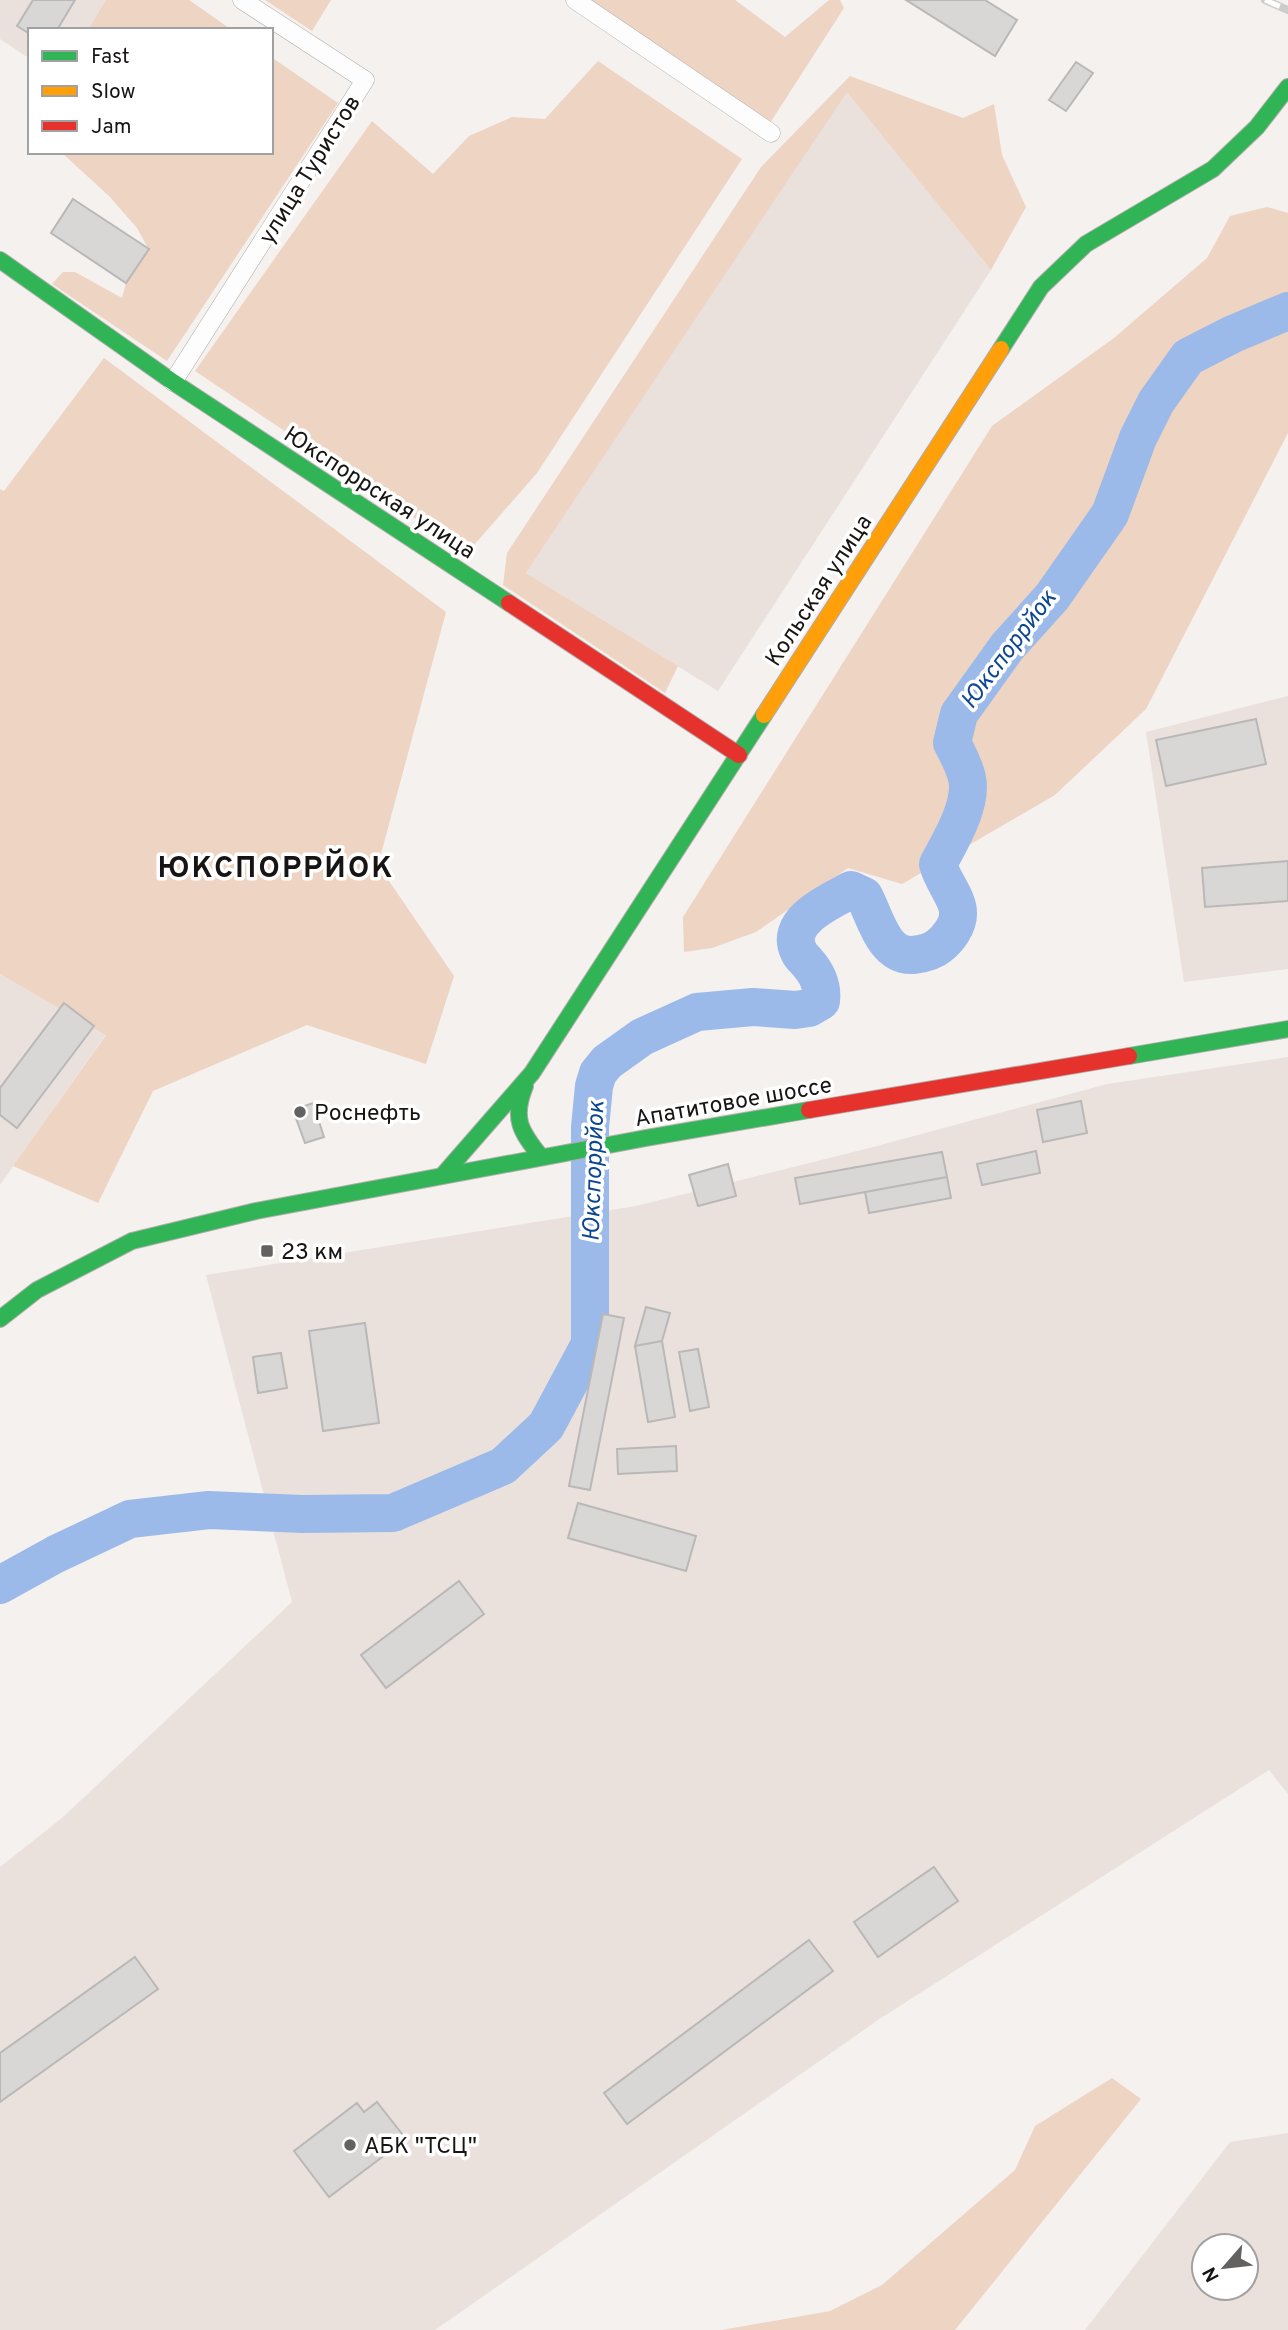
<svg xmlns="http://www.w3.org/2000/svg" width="1288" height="2330" viewBox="0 0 1288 2330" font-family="Overpass,sans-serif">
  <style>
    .built { fill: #eae1dd; fill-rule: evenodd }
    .green { fill: #eed4c2 }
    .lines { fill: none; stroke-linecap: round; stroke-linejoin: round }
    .river { stroke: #9cbae9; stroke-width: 38 }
    .building { fill: #d9d7d5; stroke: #bab8b7; stroke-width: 2 }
    .street-casing { stroke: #afadab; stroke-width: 19 }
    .fast-casing { stroke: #afadab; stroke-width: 18 }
    .slow-casing { stroke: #afadab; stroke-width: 18 }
    .jam-casing { stroke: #afadab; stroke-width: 18 }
    .street { stroke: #fdfdfd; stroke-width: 18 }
    .fast { stroke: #30b455; stroke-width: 16 }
    .slow { stroke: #ff9f0a; stroke-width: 16 }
    .jam { stroke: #e5322d; stroke-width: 16 }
    .rail-casing { stroke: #cccccb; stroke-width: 8 }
    .rail { stroke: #fff; stroke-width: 5; stroke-dasharray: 16; stroke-linecap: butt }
    .poi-dot { fill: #646261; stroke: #fff; stroke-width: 2.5 }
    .labels { text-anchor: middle; stroke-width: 7; stroke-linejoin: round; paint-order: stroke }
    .street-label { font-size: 23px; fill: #171514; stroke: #fff }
    .poi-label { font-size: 23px; fill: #171514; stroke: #fff; text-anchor: start }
    .water-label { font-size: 24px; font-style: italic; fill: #0c4693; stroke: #fff }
    .district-label { font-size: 30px; font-weight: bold; letter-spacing: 2px; fill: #171514; stroke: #fff }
  </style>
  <rect width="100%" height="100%" fill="#f4f1ef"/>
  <path class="built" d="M0 0H106L88 30H30V59L0 39Z
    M847 91 991 270 718 691 526 573Z
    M1288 696V969L1184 982 1146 732Z
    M0 974 106 1034 0 1185Z
    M1288 1057V1794L1269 1770 881 2018 435 2330H0V1867L62 1818 292 1602 206 1275 636 1206 873 1147 1107 1084Z
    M1288 2133V2330H1085L1230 2142ZM1204 2246H1246V2288H1204Z"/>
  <path class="green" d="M106 0H189L232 30H88Z
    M265 0H331L312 31Z
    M591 0H735L785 37 829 0H840L844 8 770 123Z
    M271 57 338 103 167 361 52 284 63 272H75L122 298 126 283 149 250 137 228 110 197 61 152H271Z
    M598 61 742 159 537 473 467 553 195 371 372 121 433 174 469 136 512 117 545 119Z
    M850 76 963 118 994 104 1002 155 1026 207 991 270 847 92 526 573 678 666 665 693 503 585 507 553 761 167Z
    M1267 207 1288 213V433L1146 709 1055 795 902 884 848 868 756 932 712 948 684 952 683 917 992 426 1114 338 1207 258 1230 216Z
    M104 358 446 612 378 865 454 976 426 1064 307 1025 153 1091 98 1203 13 1166 106 1035 0 974V489L4 491Z
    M1112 2078 1141 2099 955 2330H722L830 2311 882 2285 1015 2170 1035 2126Z"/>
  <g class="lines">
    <path class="river" d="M0 1585 56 1554 130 1519 209 1510 303 1514 393 1513 503 1466 546 1426 590 1344V1127L594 1086 598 1073 607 1062 642 1037 697 1012 753 1007 795 1010 809 1008 821 1001C823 985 817 973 806 961 804 958 800 956 799 952 783 921 831 901 851 890L864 896C875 916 883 957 913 955 922 954 932 952 939 946 948 939 958 926 958 914 959 899 942 881 938 864 950 842 973 804 967 778 964 765 958 754 952 743L959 714 1007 647 1052 597 1110 514 1138 438 1156 402 1188 357 1233 334 1288 311"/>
  </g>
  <path class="building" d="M33 0H75L57 30H30V34L17 26Z
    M906 0H985L1017 20 995 56Z
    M1076 62 1093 73 1066 111 1049 100Z
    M73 199 149 249 126 283 51 233Z
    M1256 719 1266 764 1166 786 1156 740Z
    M1288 861V901L1205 907 1202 868Z
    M64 1003 94 1026 17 1128 0 1115V1088Z
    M1081 1101 1087 1133 1043 1142 1037 1110Z
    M313 1103 324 1137 305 1143 293 1110Z
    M1036 1151 1040 1173 982 1185 977 1164Z
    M942 1152 947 1177 800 1204 795 1178Z
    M728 1164 736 1196 698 1206 689 1175Z
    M947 1177 951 1198 869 1213 865 1192Z
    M646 1307 670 1313 662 1341 635 1346Z
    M603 1314 624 1318 590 1490 569 1486Z
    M365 1323 379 1423 323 1431 309 1331Z
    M662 1341 675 1417 648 1422 635 1346Z
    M698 1349 709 1407 690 1411 679 1352Z
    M281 1353 287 1388 258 1393 253 1357Z
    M676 1446 677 1471 618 1474 617 1449Z
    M578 1503 696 1536 686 1571 568 1538Z
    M459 1581 484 1614 386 1688 361 1655Z
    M934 1867 958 1901 878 1957 854 1922Z
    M809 1940 833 1971 627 2124 604 2093Z
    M135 1957 158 1989 0 2102V2053Z
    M377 2102 406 2139 329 2197 294 2151 357 2103 364 2112Z"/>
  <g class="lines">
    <g class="street-casing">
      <path id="street" d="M575 0 771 133
        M173 382 365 80 242 0"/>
    </g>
    <g class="fast-casing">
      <path id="fast" d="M0 260 173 382 509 603
        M1001 349 1041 287 1086 244 1213 169 1257 127 1288 87
        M1129 1056 1288 1029
        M525 1086C512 1118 520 1131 541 1157
        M443 1175 532 1073 764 715
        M0 1319 37 1290 132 1241 256 1211 646 1138 809 1110"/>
    </g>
    <g class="slow-casing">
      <path id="slow" d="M764 715 1001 349"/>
    </g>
    <g class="jam-casing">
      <path id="jam" d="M509 603 739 755
        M809 1110 1129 1056"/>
    </g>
    <use href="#street" class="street"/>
    <use href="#fast" class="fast"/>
    <use href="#slow" class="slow"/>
    <use href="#jam" class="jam"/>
    <g class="rail-casing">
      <path id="rail" d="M1265 0 1288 10"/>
    </g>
    <use href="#rail" class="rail"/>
  </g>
  <g class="poi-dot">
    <circle cx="300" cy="1112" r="7"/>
    <rect x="260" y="1244" width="14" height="14" rx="3.5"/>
    <circle cx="350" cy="2145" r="7"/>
  </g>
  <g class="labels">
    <g class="street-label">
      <text transform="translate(309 169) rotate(-58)" y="8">улица Туристов</text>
      <text transform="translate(380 492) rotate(33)" y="8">Юкспоррская улица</text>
      <text transform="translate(818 590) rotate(-57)" y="8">Кольская улица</text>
      <text transform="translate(733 1101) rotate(-10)" y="8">Апатитовое шоссе</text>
    </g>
    <g class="poi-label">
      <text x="314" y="1120">Роснефть</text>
      <text x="281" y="1259">23 км</text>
      <text x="364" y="2153">АБК "ТСЦ"</text>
    </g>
    <g class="water-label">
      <text transform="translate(1008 649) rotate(-53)" y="8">Юкспоррйок</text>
      <text transform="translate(593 1171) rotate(-88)" y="8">Юкспоррйок</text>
    </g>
    <g class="district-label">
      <text x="276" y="877">ЮКСПОРРЙОК</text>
    </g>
  </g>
  <rect x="28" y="28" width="245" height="126" fill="#ffffff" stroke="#a2a1a1" stroke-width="2"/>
  <rect x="42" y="51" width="35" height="10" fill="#30b455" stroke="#a2a1a1" stroke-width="2"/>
  <text x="91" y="63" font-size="21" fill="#171514">Fast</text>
  <rect x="42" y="86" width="35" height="10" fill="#ff9f0a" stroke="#a2a1a1" stroke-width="2"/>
  <text x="91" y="98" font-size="21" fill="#171514">Slow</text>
  <rect x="42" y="121" width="35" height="10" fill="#e5322d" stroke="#a2a1a1" stroke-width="2"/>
  <text x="91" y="133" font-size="21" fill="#171514">Jam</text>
  <g transform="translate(1225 2267) rotate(242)"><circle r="33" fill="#ffffff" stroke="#a2a1a1" stroke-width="2"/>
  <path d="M0-5L12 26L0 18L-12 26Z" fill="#646261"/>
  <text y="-10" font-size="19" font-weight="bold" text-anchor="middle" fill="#171514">N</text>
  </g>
</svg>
